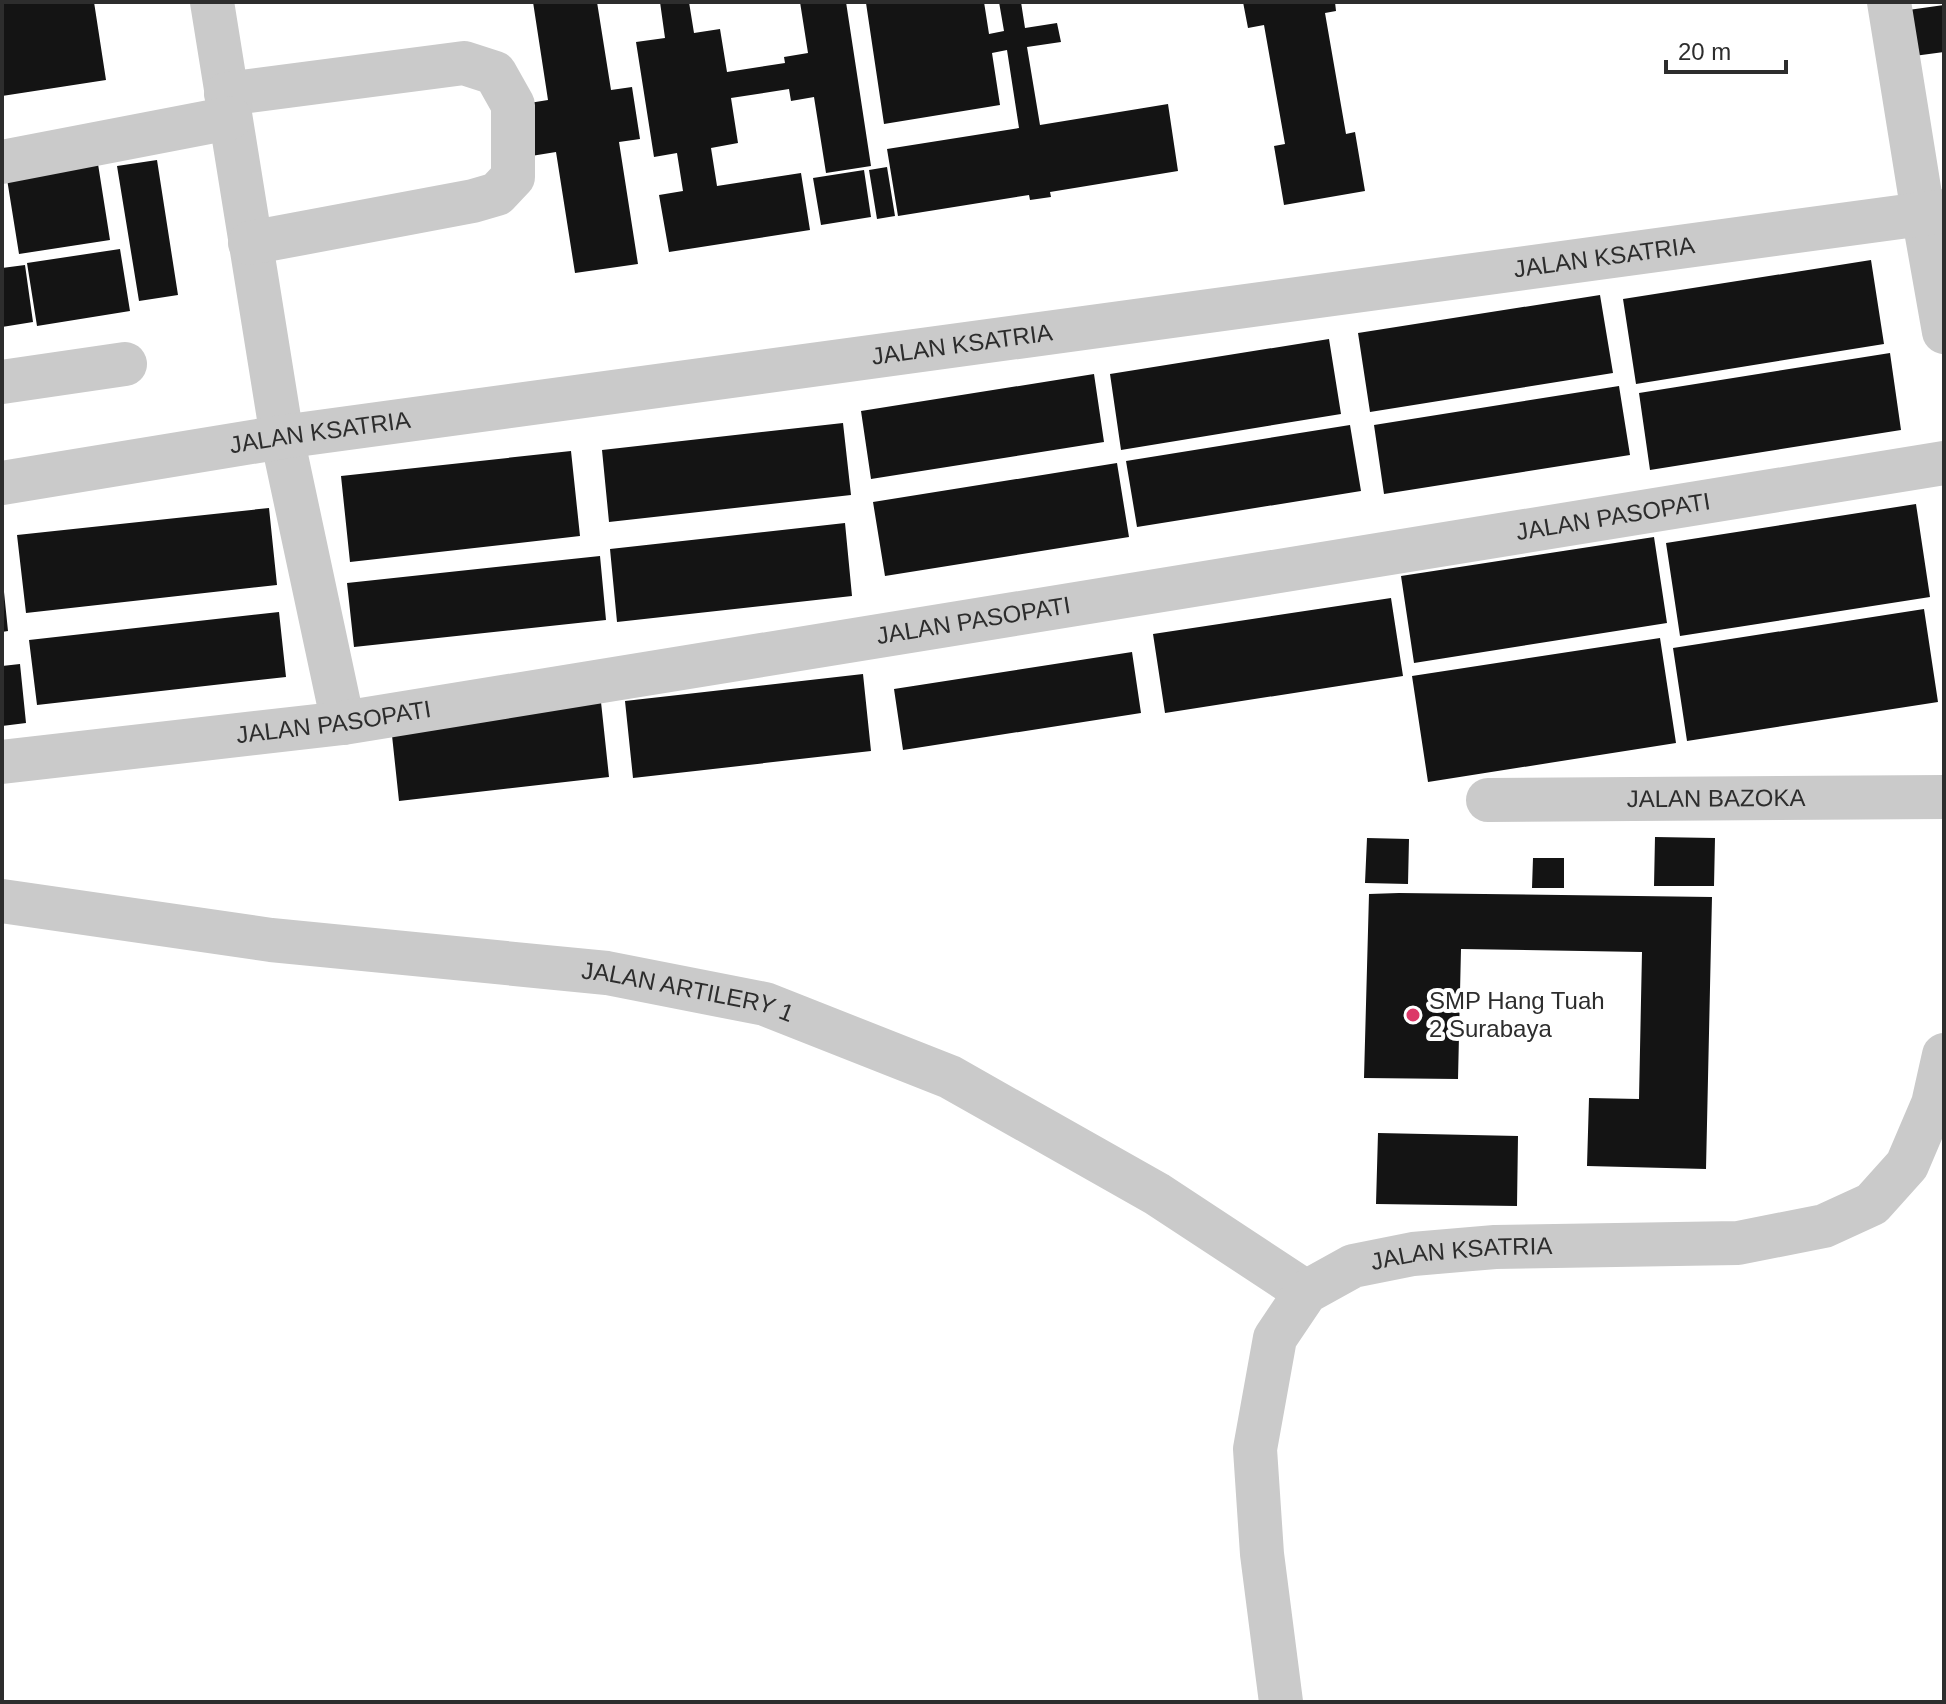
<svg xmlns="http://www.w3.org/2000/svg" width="1946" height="1704" viewBox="0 0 1946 1704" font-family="Helvetica,sans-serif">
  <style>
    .building { fill: #141414 }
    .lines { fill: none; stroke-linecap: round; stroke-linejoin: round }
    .minor { stroke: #cacaca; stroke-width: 44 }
    .poi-dot { fill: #dc3868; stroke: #fff; stroke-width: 3 }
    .labels { text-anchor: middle; stroke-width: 8; stroke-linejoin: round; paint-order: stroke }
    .street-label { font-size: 24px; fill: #2d2d2d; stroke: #fff }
    .poi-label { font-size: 24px; fill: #2d2d2d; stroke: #fff; text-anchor: start }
  </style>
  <rect width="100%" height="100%" fill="#fff"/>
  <path class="building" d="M2 2H94L106 80 2 96Z
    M533 2H597L611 90 632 87 640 139 619 142 638 264 575 273 556 152 525 157 517 105 548 100Z
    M660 2H689L694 33 720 29 727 72 785 63 784 57 808 53 800 2H846L871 166 826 173 814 97 791 101 789 89 731 98 738 143 711 148 717 186 801 173 810 230 669 252 659 195 683 191 677 153 654 157 636 42 665 38Z
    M874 2H984L989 34 1004 31 999 2H1021L1025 28 1057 23 1061 42 1027 47 1040 125 1168 104 1178 171 1050 192 1051 197 1030 200 1029 195 898 216 887 149 1019 128 1007 50 992 53 1000 105 884 124 866 3Z
    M1243 2H1335L1336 11 1325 13 1346 134 1355 132 1365 191 1284 205 1274 146 1285 144 1264 25 1248 28Z
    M1944 5V52L1899 58 1894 12Z
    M157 160 178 295 139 301 117 166Z
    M98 164 110 240 19 254 7 179Z
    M887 167 895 216 877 219 869 170Z
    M864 170 871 217 821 225 813 178Z
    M120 249 130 311 37 326 27 263Z
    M1871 260 1884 344 1636 384 1623 299Z
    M25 265 33 322 2 327V268Z
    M1600 295 1613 373 1370 412 1358 333Z
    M1329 339 1341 414 1121 450 1110 374Z
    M1890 353 1901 430 1650 470 1639 393Z
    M1094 374 1104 442 871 479 861 411Z
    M1619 386 1630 455 1384 494 1374 425Z
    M843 423 851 495 609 522 602 450Z
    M1350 425 1361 491 1137 527 1126 461Z
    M571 451 580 536 350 562 341 476Z
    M1117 463 1129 537 885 576 873 502Z
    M1916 504 1930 597 1680 636 1666 543Z
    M269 508 277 585 26 613 17 535Z
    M845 523 852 596 617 622 610 549Z
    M1654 537 1667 623 1414 663 1401 576Z
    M600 556 606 620 354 647 347 583Z
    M2 592H4L8 631 2 632Z
    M1391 598 1403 676 1165 713 1153 634Z
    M1924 609 1938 702 1687 741 1673 648Z
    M279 612 286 677 37 705 29 640Z
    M1660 638 1676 743 1428 782 1412 676Z
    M1132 652 1141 713 903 750 894 689Z
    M20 664 26 723 2 726V666Z
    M863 674 871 751 633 778 625 701Z
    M601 702 609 777 399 801 391 726Z
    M1655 837 1715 838 1714 886H1654Z
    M1367 838 1409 839 1408 884 1365 883Z
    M1533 858H1564V888H1532Z
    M1399 893 1712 897 1706 1169 1587 1166 1589 1098 1639 1099 1642 952 1461 949 1458 1079 1364 1078 1369 894Z
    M1378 1133 1518 1136 1517 1206 1376 1204Z"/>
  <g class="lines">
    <g class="minor">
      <path d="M212 2 282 437 343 723"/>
      <path d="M1889 2 1923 213 1944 332"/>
      <path d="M226 94 464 63 495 73 513 105V177L497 194 473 201 250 243"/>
      <path d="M2 162 230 118"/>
      <path d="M2 382 125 364"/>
      <path id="s1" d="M2 483 282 437 1944 211"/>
      <path id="s2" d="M2 762 343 723 1944 463"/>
      <path id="s3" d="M1488 800 1944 797"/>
      <path id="s4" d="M2 901 271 940 607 973 765 1004 950 1077 1157 1194 1306 1292"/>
      <path id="s5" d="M1281 1702 1262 1554 1255 1449 1275 1338 1306 1292 1353 1266 1413 1254 1495 1247 1738 1243 1824 1226 1872 1204 1907 1165 1933 1104 1944 1055"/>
    </g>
  </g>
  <circle class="poi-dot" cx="1413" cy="1015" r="8"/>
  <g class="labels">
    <g class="street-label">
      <text dy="8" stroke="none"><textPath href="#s1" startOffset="1618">JALAN KSATRIA</textPath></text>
      <text dy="8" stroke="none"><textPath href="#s1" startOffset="970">JALAN KSATRIA</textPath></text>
      <text dy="8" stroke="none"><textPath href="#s1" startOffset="322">JALAN KSATRIA</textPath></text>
      <text dy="8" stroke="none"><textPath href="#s2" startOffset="1630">JALAN PASOPATI</textPath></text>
      <text dy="8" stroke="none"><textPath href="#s2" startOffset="982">JALAN PASOPATI</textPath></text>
      <text dy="8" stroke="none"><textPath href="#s2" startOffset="334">JALAN PASOPATI</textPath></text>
      <text dy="8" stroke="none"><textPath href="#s3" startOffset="228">JALAN BAZOKA</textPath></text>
      <text dy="8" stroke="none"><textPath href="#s4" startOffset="692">JALAN ARTILERY 1</textPath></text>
      <text dy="8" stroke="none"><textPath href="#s5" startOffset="586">JALAN KSATRIA</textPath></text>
    </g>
    <g class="poi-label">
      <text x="1429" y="1009">SMP Hang Tuah<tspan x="1429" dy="28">2 Surabaya</tspan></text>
    </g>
  </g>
  <rect width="1946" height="1704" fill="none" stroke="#2d2d2d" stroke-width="8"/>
  <path d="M1666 60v12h120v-12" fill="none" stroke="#2d2d2d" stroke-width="4"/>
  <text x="1678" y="60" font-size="24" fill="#2d2d2d" stroke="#ffffff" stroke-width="6" paint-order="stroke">20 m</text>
</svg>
